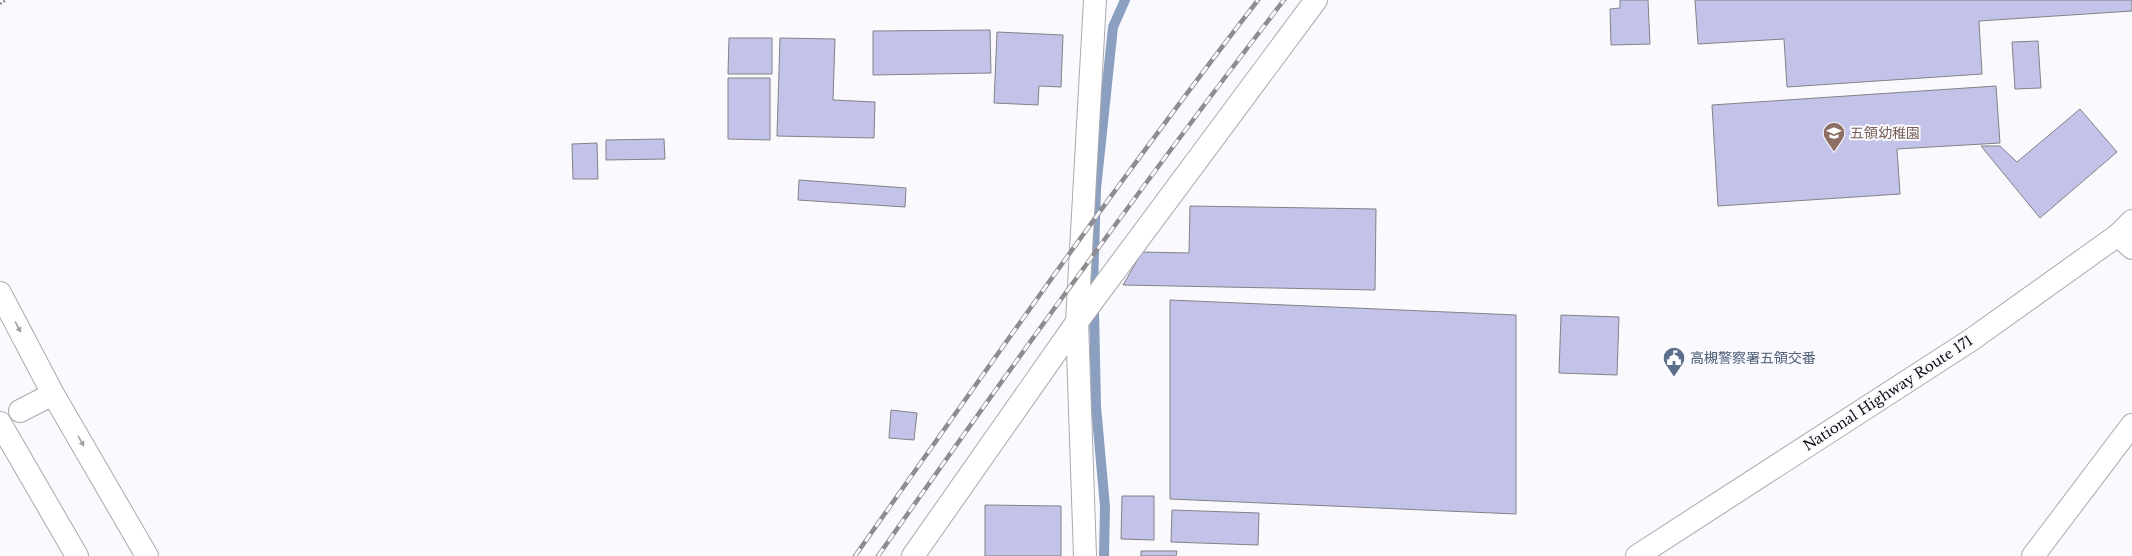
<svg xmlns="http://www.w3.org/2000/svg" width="2132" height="556" viewBox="0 0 2132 556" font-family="'Libre Baskerville','Noto Sans JP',serif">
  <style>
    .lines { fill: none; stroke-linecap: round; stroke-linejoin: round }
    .stream { stroke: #8ba0c1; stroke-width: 10 }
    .building { fill: #c3c3e9; stroke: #828286 }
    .minor-casing { stroke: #aaaaae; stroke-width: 24 }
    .primary-casing { stroke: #aaaaae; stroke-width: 24 }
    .trunk-casing { stroke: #aaaaae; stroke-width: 24 }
    .path { stroke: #8f8f93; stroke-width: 2.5; stroke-dasharray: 2 2; stroke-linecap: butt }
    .minor { stroke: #fff; stroke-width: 22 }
    .primary { stroke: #fff; stroke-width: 22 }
    .trunk { stroke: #fff; stroke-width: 22 }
    .rail-casing { stroke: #8d8d90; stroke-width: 4.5 }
    .rail { stroke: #f9f9fe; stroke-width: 3; stroke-dasharray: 9; stroke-linecap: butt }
    .oneway { fill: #a0a0a1 }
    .labels { text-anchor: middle; stroke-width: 4; stroke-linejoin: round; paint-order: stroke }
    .education-label { font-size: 14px; fill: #785e54; stroke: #f9f9fe; text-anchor: start }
    .service-label { font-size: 14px; fill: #4e5e75; stroke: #f9f9fe; text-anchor: start }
    .street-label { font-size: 14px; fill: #121213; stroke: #f9f9fe }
  </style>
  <rect width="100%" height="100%" fill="#f9f9fe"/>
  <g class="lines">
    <path class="stream" d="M1093 286 1096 189 1113 27 1125 0
      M1094 310 1096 406 1105 507 1104 556"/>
  </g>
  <path class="building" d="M1620 0H1648L1650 44 1611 45 1610 9 1620 8Z
    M1695 0H2132V11L1979 21 1982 74 1787 87 1784 39 1698 44Z
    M990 30 991 73 873 75V31Z
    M997 32 1063 35 1061 87 1039 86 1038 105 994 103Z
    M729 38H772V74H728Z
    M780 38 835 39 833 100 875 102 874 138 777 136Z
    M2038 41 2041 88 2015 89 2012 42Z
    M728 78H770V140L728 139Z
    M1996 86 2000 143 1897 149 1900 194 1718 206 1712 105Z
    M2080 109 2117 152 2040 218 1981 146H2000L2017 162Z
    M664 139 665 159 606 160V140Z
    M597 143 598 179H573L572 144Z
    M799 180 906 188 905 207 798 200Z
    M1190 206 1376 209 1375 290 1123 285 1142 252 1189 253Z
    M1170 300 1516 315V514L1170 499Z
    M1561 315 1619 317 1617 375 1559 373Z
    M891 410 917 413 914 440 889 438Z
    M1122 496H1154V540L1121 539Z
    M985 505 1061 506V556H985Z
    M1172 510 1259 513 1258 545 1171 542Z
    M1141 551H1177L1176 556H1141Z"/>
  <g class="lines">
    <g class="minor-casing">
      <path id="minor" d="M0 293 53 394 147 556
        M20 411 53 394
        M913 556 1077 322 1316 0
        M1085 556 1077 322 1095 0"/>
    </g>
    <g class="primary-casing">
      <path id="primary" d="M2118 235 2132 248
        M0 423 77 556
        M2033 556 2132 425"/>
    </g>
    <g class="trunk-casing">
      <path id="trunk" d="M1637 556 1971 340 2118 235 2132 221"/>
    </g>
    <path class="path" d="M0 4 6 0"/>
    <use href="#minor" class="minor"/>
    <use href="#primary" class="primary"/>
    <use href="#trunk" class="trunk"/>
    <g class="rail-casing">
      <path id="rail" d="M855 556C987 369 1118 181 1258 0
        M878 556C1010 368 1144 182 1284 0"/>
    </g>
    <use href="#rail" class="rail"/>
  </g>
  <defs><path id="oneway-solid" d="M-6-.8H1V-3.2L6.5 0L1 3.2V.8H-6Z"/></defs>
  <g class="oneway">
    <use href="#oneway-solid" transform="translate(18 327) rotate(62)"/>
    <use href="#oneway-solid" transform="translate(81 441) rotate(60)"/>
  </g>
  <defs>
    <g id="school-pin" transform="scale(1.15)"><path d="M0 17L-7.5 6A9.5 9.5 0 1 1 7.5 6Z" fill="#8d6e63" stroke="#f9f9fe"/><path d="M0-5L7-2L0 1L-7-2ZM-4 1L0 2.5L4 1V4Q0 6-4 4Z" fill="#fff"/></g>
    <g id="civic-pin" transform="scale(1.15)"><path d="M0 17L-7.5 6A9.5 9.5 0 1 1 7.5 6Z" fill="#5c6f8a" stroke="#f9f9fe"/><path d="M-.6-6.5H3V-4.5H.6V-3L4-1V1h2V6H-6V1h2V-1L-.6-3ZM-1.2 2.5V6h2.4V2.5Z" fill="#fff"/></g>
  </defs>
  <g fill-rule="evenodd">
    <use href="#school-pin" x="1834" y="133"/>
    <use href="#civic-pin" x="1674" y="358"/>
  </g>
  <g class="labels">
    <g class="education-label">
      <text x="1850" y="138">五領幼稚園</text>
    </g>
    <g class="service-label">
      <text x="1690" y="363">高槻警察署五領交番</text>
    </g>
    <g class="street-label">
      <text transform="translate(1888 393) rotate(-33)" y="5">National Highway Route 171</text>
    </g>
  </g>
</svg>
